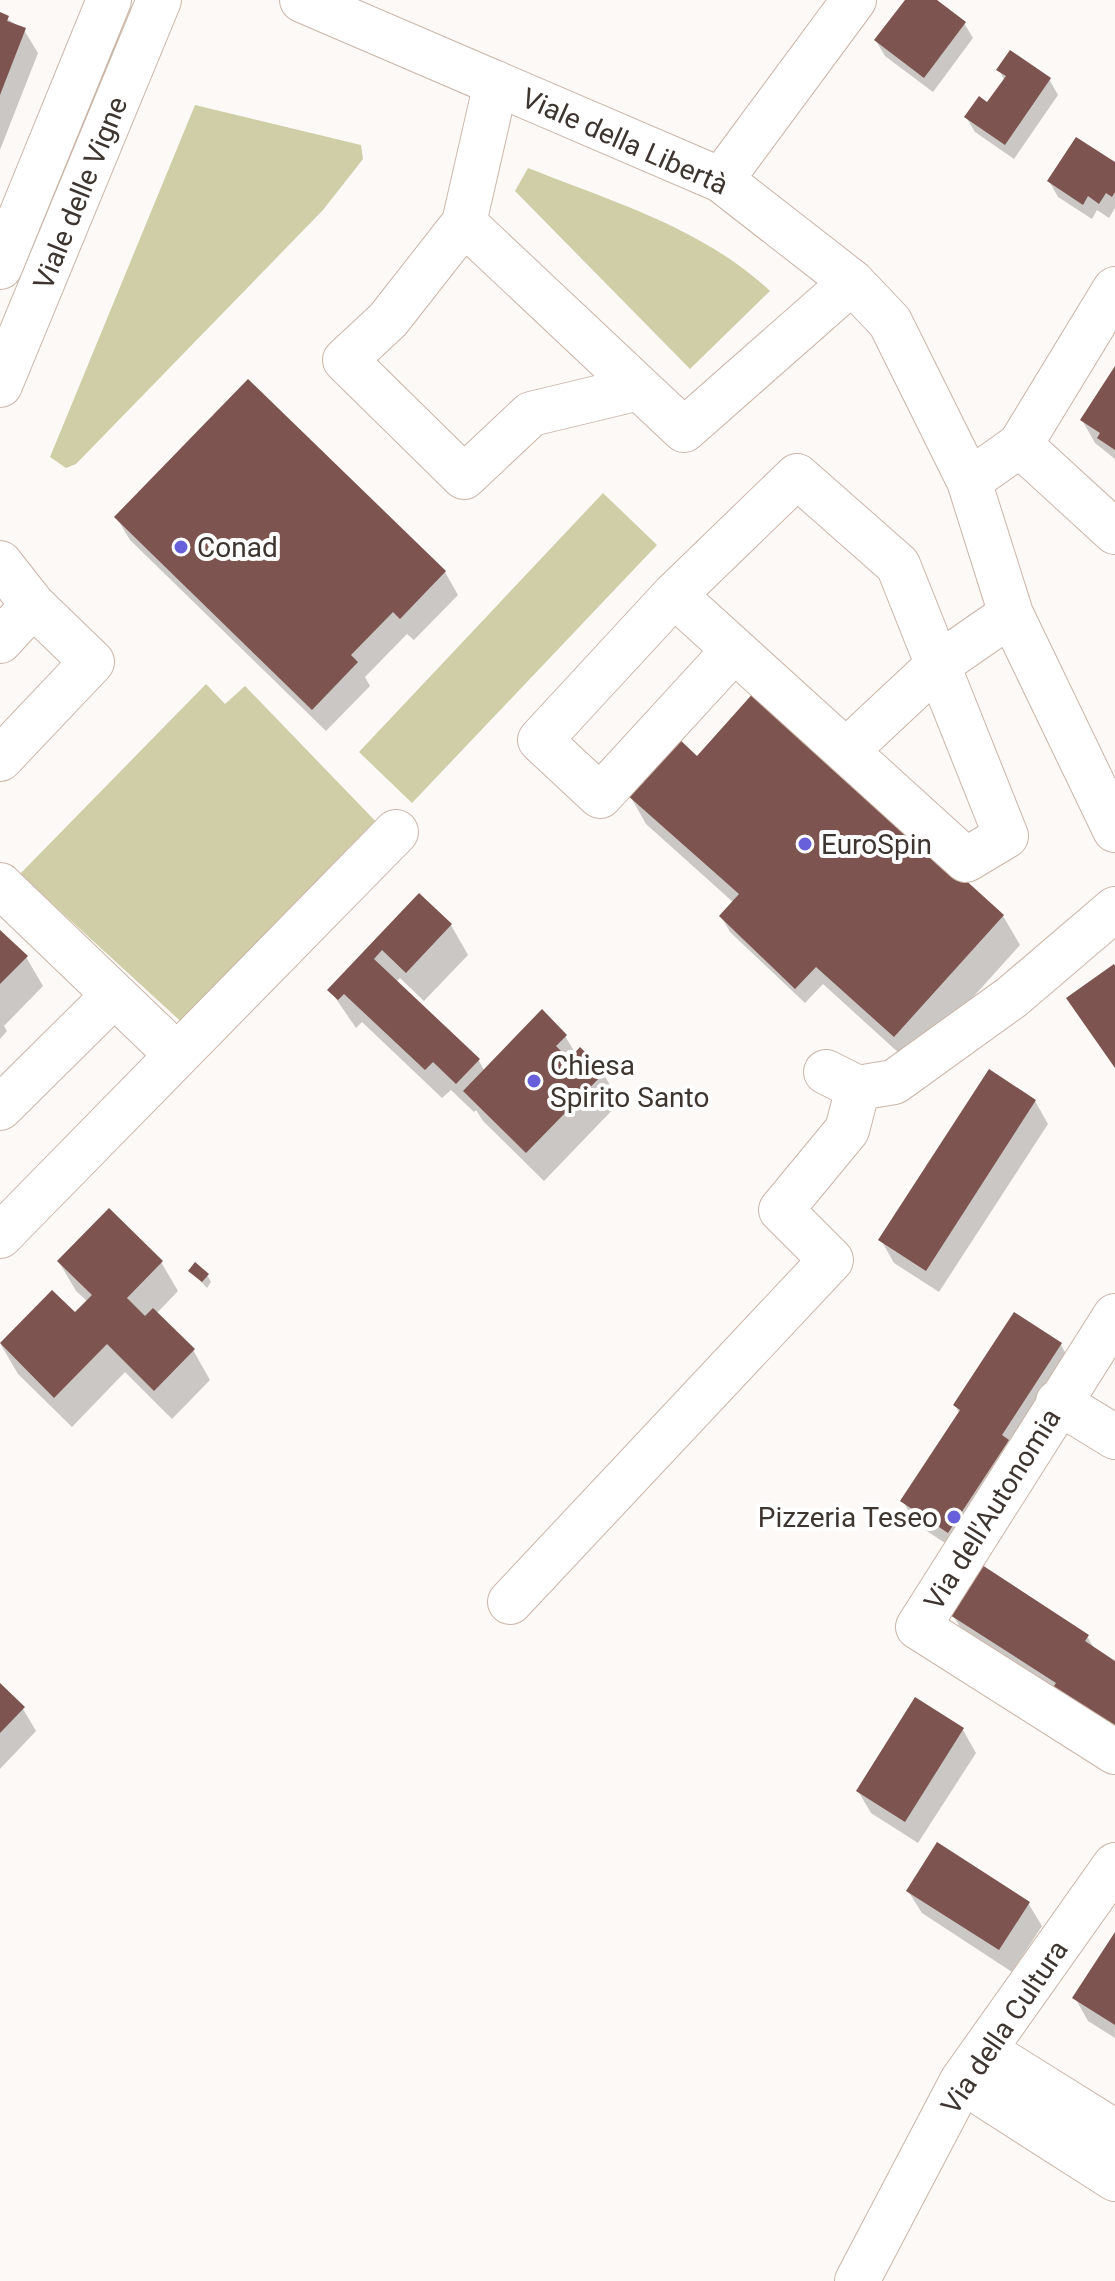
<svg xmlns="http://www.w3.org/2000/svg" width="1115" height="2281" viewBox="0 0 1115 2281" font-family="Roboto,sans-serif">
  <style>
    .green { fill: #cfcea6 }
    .shadow { fill: #0003 }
    .building { fill: #7d544f }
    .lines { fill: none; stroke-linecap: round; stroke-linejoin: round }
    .minor-casing { stroke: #cbb5a8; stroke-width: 46 }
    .minor { stroke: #fff; stroke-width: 44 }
    .poi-dot { fill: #6760da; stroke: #fff; stroke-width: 3 }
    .labels { text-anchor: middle; stroke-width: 8; stroke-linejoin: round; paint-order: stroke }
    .street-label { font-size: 28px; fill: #3e3530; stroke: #fff }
    .poi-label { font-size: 28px; fill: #3e3530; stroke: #fff; text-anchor: start }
  </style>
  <rect width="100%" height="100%" fill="#fdf9f6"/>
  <path class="green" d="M195 105 361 145 363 159 323 210 76 464 66 468 50 457Z
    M528 168C611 201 703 228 770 291L690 369 515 191Z
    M603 493 657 545 412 803 359 752Z
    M206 684 225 704 245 686 384 830 188 1028 20 874Z"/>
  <path class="shadow" d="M907 0H934L964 23 973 38 933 92 885 56 876 41Z
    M0 14 24 30 38 53 0 150Z
    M999 70 1049 79 1058 95 1014 159 975 132 966 117 988 105 1005 81Z
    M1115 165V208L1109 218 1097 210 1092 219 1058 197 1049 181Z
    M1115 370V459L1095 443 1082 420Z
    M116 517 445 572 458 595 414 640 407 634 365 677 370 686 326 731 130 540Z
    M698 759 1003 916 1020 945 912 1065 823 984 805 1003 730 932 721 916 734 903 646 824 629 794Z
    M419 895 451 925 468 955 424 1001 400 978 396 982 479 1061 485 1072 565 1036 576 1054 603 1073 620 1102 544 1181 483 1121 476 1110 474 1112 451 1090 442 1098 362 1022 356 1028 330 990Z
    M0 932 26 957 43 986 4 1026 7 1031 0 1039Z
    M1035 1101 1048 1124 939 1292 894 1263 881 1240Z
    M59 1262H161L178 1291 156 1314 193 1350 210 1380 172 1419 125 1372 72 1427 18 1374 1 1345 52 1293 75 1315 88 1302 76 1291Z
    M191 1271 207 1275 211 1282 207 1288Z
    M1014 1315 1061 1345 1074 1368 962 1554 916 1524 903 1501 960 1414 955 1405Z
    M953 1615 1087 1636 1095 1650 1115 1663V1728L966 1637Z
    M0 1686 23 1709 36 1731 0 1769Z
    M916 1700 963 1730 976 1753 918 1843 871 1813 858 1791Z
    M908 1891 1028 1903 1042 1926 1012 1972 922 1913Z
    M1115 1935V2038L1088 2021 1075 1998Z"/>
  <path class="building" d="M905 0H937L966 22 924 78 874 40Z
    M0 12 9 16 7 21 26 28 0 95Z
    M1010 50 1051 78 1005 145 964 117 979 96 987 102 1006 76 996 70Z
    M1076 137 1115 162V192L1112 197 1106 193 1099 204 1088 196 1083 205 1047 181Z
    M1115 366V450L1097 438 1100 433 1080 420Z
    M248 379 446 571 400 619 393 612 351 655 358 662 312 710 114 517Z
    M756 690 1004 915 894 1037 816 967 795 989 719 916 739 894 626 794 677 737 697 756Z
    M419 893 452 924 406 973 382 950 374 959 480 1059 456 1084 433 1062 425 1070 344 994 338 1000 327 990Z
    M0 930 28 956 0 984Z
    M1114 964 1115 966V1068L1066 998Z
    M542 1009 567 1035 556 1046 569 1059 580 1047 605 1072 526 1153 463 1091Z
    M989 1069 1036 1100 926 1271 878 1240Z
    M109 1208 163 1261 127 1298 145 1316 153 1308 195 1349 154 1391 107 1344 54 1398 0 1343 52 1290 75 1312 92 1295 57 1261Z
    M195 1262 209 1274 202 1282 188 1271Z
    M1014 1312 1062 1343 1002 1435 1009 1440 948 1533 900 1501 960 1410 953 1405Z
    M982 1565 1089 1635 1085 1641 1115 1661V1730L1052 1689 1056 1683 950 1615Z
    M0 1683 25 1707 0 1733Z
    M915 1697 964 1728 905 1822 856 1791Z
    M937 1842 1030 1902 999 1950 906 1891Z
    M1115 1932V2025L1072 1998Z"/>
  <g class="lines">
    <g class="minor-casing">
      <path id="minor" d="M302 0 721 180 852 282 890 322 969 481 1011 614 1115 830
        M496 83 464 223 684 430 852 282
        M721 180 854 0
        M464 223 388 320 345 360 464 477 531 414 639 388
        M0 267 109 0
        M0 385 159 0
        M1020 445 1115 532
        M797 476 898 565 1006 836 966 860 674 595Z
        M969 481 1020 445 1115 289
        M0 563 33 605
        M674 595 540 740 600 796 734 650
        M0 641 33 605 92 662 0 759
        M846 751 939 664 1011 614
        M0 885 176 1054
        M826 1072 858 1088 894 1082 1012 997 1115 909
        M0 1108 114 995
        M0 1236 396 832
        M1115 1316 918 1627 1115 1752
        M1058 1402 1115 1437
        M510 1602 831 1260 781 1210 847 1130 858 1088
        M984 2050 1115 2132
        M962 2081 1115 2179
        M857 2281 962 2081 1115 1865"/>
    </g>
    <use href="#minor" class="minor"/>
  </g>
  <g class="poi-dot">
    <circle cx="181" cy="547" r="8"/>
    <circle cx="805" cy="844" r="8"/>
    <circle cx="534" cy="1081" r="8"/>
    <circle cx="954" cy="1517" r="8"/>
  </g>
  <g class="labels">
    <g class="street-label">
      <text transform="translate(625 141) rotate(24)" y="10">Viale della Libertà</text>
      <text transform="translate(80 193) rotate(-68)" y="10">Viale delle Vigne</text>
      <text transform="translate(992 1509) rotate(-58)" y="10">Via dell'Autonomia</text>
      <text transform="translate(1004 2027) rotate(-56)" y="10">Via della Cultura</text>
    </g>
    <g class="poi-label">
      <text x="197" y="557">Conad</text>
      <text x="821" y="854">EuroSpin</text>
      <text x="550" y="1075">Chiesa<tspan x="550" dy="32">Spirito Santo</tspan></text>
      <text x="938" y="1527" text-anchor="end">Pizzeria Teseo</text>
    </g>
  </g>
</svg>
